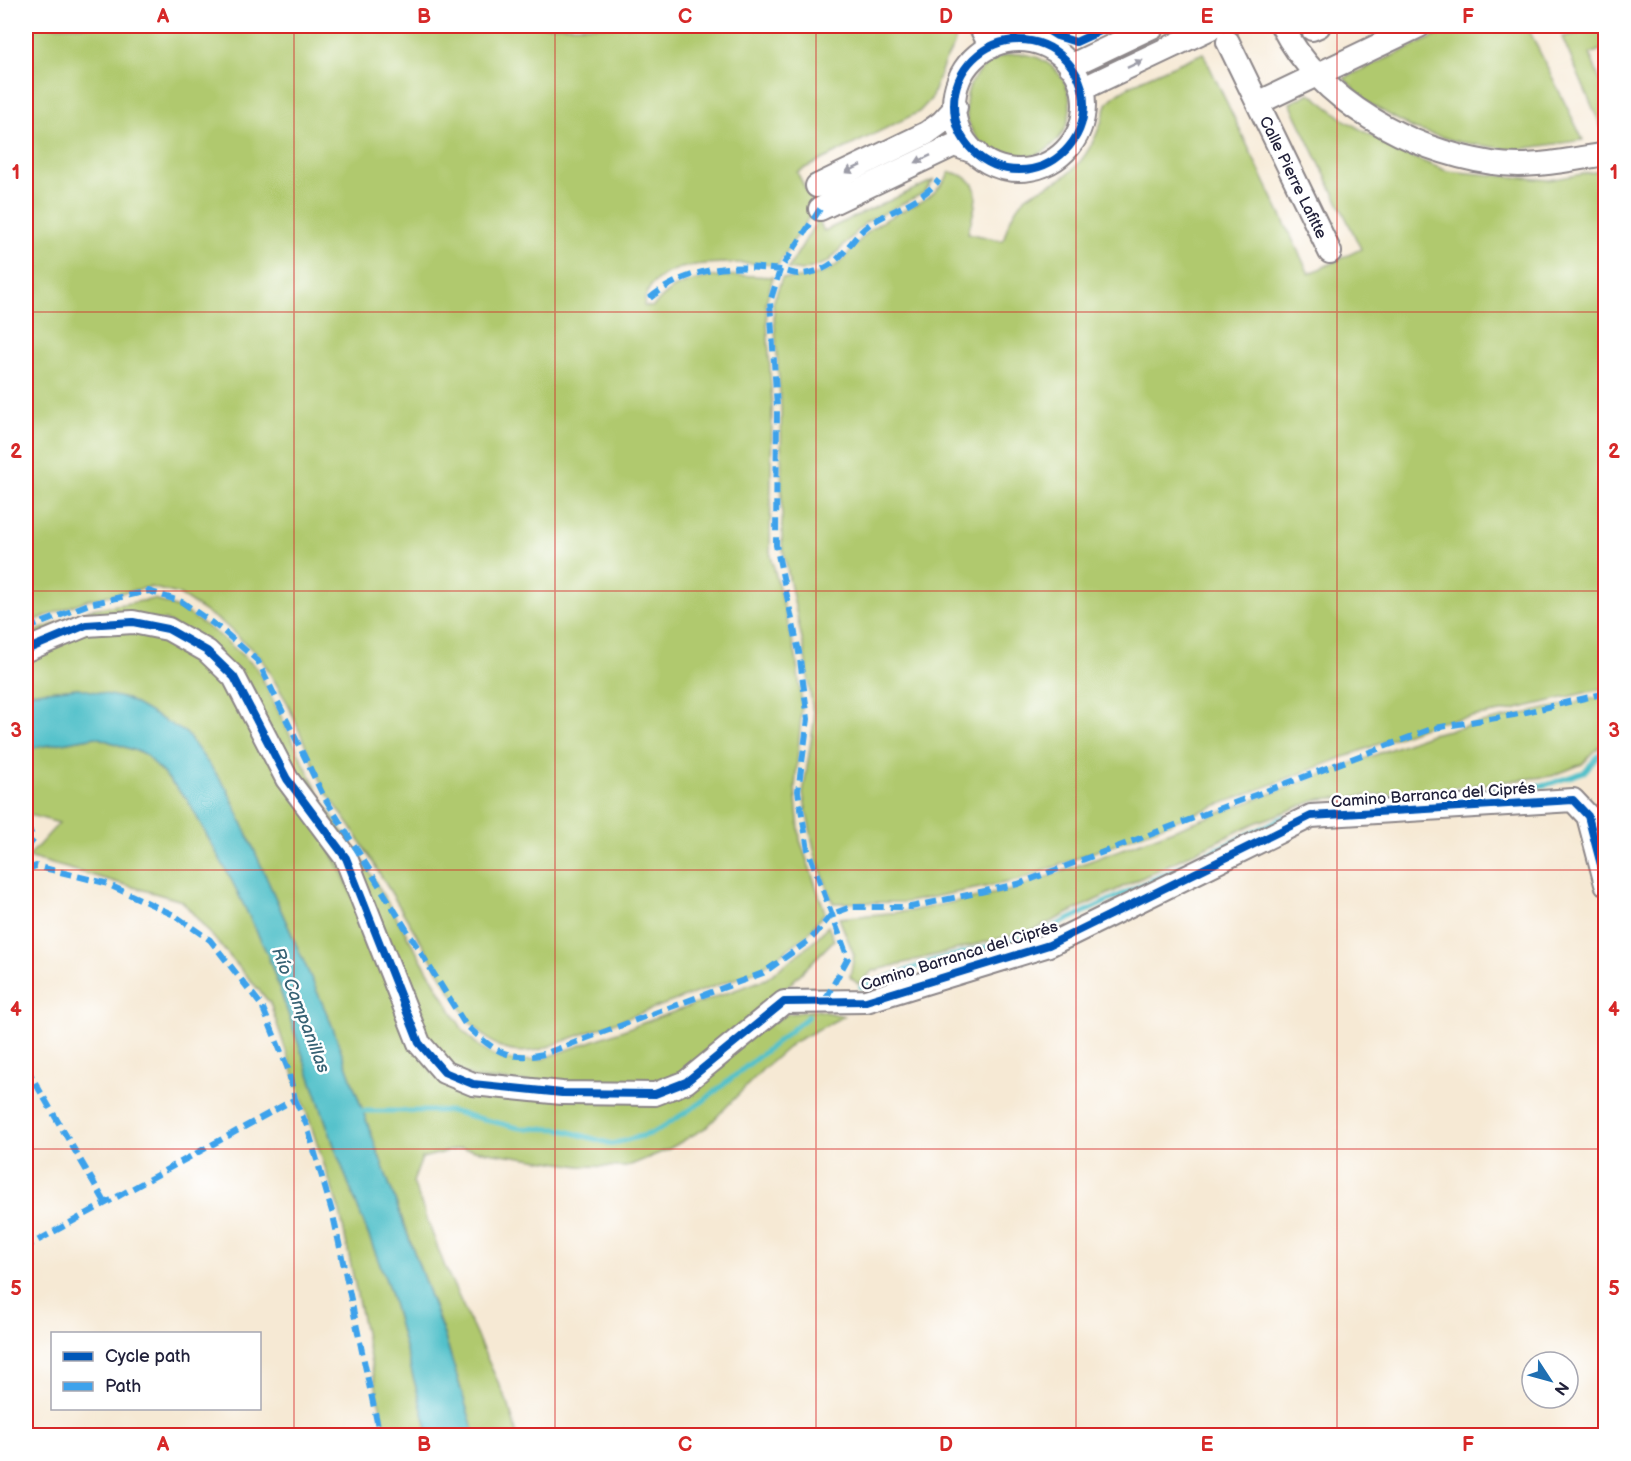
<svg xmlns="http://www.w3.org/2000/svg" width="1631" height="1461" viewBox="0 0 1631 1461" font-family="'Balsamiq Sans',sans-serif">
  <style>
    .green { fill: #b0c96e; stroke: #697654; stroke-width: 1.5 }
    .water { fill: #53c1ca; stroke: #3a7282; stroke-width: 1.5 }
    .lines { fill: none; stroke-linecap: round; stroke-linejoin: round }
    .stream { stroke: #53c1ca; stroke-width: 5 }
    .minor-casing { stroke: #8c8688; stroke-width: 26 }
    .minor { stroke: #fff; stroke-width: 22 }
    .quiet { stroke: #3ea2ec; stroke-width: 6; stroke-dasharray: 12 6; stroke-linecap: butt }
    .cycleway-casing { stroke: #fff; stroke-width: 11 }
    .cycleway { stroke: #0057b8; stroke-width: 8 }
    .oneway { fill: #9c9ca7 }
    .grid { fill: none; stroke: #d62828; stroke-width: 1.5; stroke-opacity: 0.55 }
    .labels { text-anchor: middle; stroke-width: 5; stroke-linejoin: round; paint-order: stroke }
    .street-label { font-size: 16px; fill: #22223b; stroke: #fff }
    .water-label { font-size: 18px; font-style: italic; fill: #366274; stroke: #fff }
    .neatline { fill: none; stroke: #d62828; stroke-width: 2 }
    .grid-label { font-size: 20px; text-anchor: middle; font-weight: bold; fill: #d62828 }
  </style>
  <rect width="100%" height="100%" fill="#fff"/>
  <filter id="ink" filterUnits="userSpaceOnUse"><feTurbulence type="fractalNoise" baseFrequency=".0167" numOctaves="2"/><feDisplacementMap in="SourceGraphic" scale="12" xChannelSelector="R" yChannelSelector="G"/><feConvolveMatrix kernelMatrix="1 2 1 2 8 2 1 2 1" color-interpolation-filters="sRGB"/></filter>
  <filter id="wash" filterUnits="userSpaceOnUse"><feTurbulence type="fractalNoise" baseFrequency=".008" numOctaves="4" result="noise"/><feDisplacementMap in="SourceGraphic" scale="24" xChannelSelector="R" yChannelSelector="G"/><feGaussianBlur stdDeviation="1.35" result="paint"/><feColorMatrix in="noise" values="0 0 0 0 0 0 0 0 0 0 0 0 0 0 0 0 0 1.4 0 .05"/><feComposite in="paint" operator="in"/></filter>
  <g filter="url(#wash)">
    <rect width="100%" height="100%" fill="#f6e9d4"/>
    <path class="green" d="M26 26H958L954 45 944 63 931 99 919 112 797 172 815 208 778 265C743 263 647 252 644 306L652 307C659 301 666 293 674 288 704 272 740 275 773 277L766 302 772 405 770 552 796 656 802 705 795 788 800 840 825 912 807 935 759 970 539 1050C504 1057 492 1044 468 1020L355 833 324 789 287 702 261 658 223 623 178 594 150 587 87 600 26 624Z
      M1458 26H1527L1583 140 1514 150 1459 142 1414 129 1368 103 1344 78Z
      M1605 28V48L1590 54 1605 95V136L1562 37Z
      M1203 53 1309 274 1361 249 1290 103 1310 93 1346 121 1399 152 1447 171 1549 180 1599 171 1606 185 1605 688 1513 710 1434 723 1020 880 908 902 833 903 815 854 803 794 814 721 804 649 782 545 781 408 773 303 782 278C798 279 813 278 827 271 845 263 855 243 870 230 898 207 932 207 950 172 988 179 975 204 968 233L1003 241C1021 175 1045 201 1079 163 1089 151 1096 137 1101 123 1104 116 1105 106 1109 101 1125 83 1180 64 1203 53Z
      M966 106a52 52 0 1 1 104 0a52 52 0 1 1-104 0Z
      M934 180 924 193 866 222 828 262 802 271 788 269 818 219 824 231Z
      M154 599 183 610 219 635 257 668 325 806 362 859 461 1027C485 1057 503 1065 542 1059L766 979 811 944 828 926 834 940 780 994 674 1081 620 1089 475 1078 447 1066 428 1043 271 734 254 691 209 646 165 620 26 639V635L92 609Z
      M118 628 159 634 194 651 226 678 333 853 432 1073 641 1101 787 1014 817 1010 844 1016 794 1042 762 1070 707 1127 667 1150 626 1167 580 1166 461 1148 422 1158 413 1182 445 1267 509 1406 517 1435H475L445 1337 331 1023 227 789 78 688 26 693V656L84 632Z
      M1605 696V741L1582 764 1552 776 1417 792 1320 799 1255 823 1036 929 873 971 858 984 850 977 854 955 839 918 910 911 1012 890 1431 734Z
      M96 737 145 754 187 799 232 881 267 953 336 1151 389 1288 429 1435H386L340 1212 270 1003 182 901 28 857 59 823 26 814V749Z"/>
    <path class="water" d="M78 688 127 699 186 733 227 789 331 1023 445 1338 475 1435H429L389 1288 336 1151 267 953 232 881 187 799 145 754 96 737 26 749V693Z"/>
    <g class="lines">
      <path class="stream" d="M1349 803 1546 785 1584 772 1606 747
        M861 987 932 961 1038 934 1285 817
        M358 1111H450L519 1128 559 1129 612 1144 653 1133 702 1102 809 1016"/>
    </g>
  </g>
  <g filter="url(#ink)">
    <g class="lines">
      <g class="minor-casing">
        <path id="minor" d="M980 26 991 47
          M1282 26C1321 102 1409 150 1492 163 1529 169 1569 160 1606 154
          M1312 29 1319 26
          M954 105a65 65 0 1 1 130 0a65 65 0 1 1-130 0Z
          M1228 42 1330 252
          M1070 66 1154 26
          M1082 89 1215 26
          M1258 103 1419 26
          M817 186 927 133 942 122 956 107
          M820 209 954 145 977 153
          M26 650 86 625 133 622 168 629 207 651 234 677 287 779 346 858 419 1043 444 1072 473 1084 562 1093 655 1094 686 1082 784 1002 866 1001 1049 945 1311 816 1573 800 1588 816 1606 884"/>
      </g>
      <use href="#minor" class="minor"/>
      <path class="quiet" d="M820 209 780 270 770 302 777 407 776 545 799 652 808 719 798 791 808 850 848 958 825 1000
        M650 298C689 267 731 264 780 270 787 271 795 275 802 274 843 270 845 242 870 224 894 209 920 202 939 180
        M26 629 89 604 149 591 182 602 222 630 258 661 323 795 465 1024C492 1049 506 1062 544 1054L763 973 811 939 832 914 851 907H911L1018 884 1434 728 1514 715 1606 693
        M26 824 34 839 26 849
        M26 870 36 866 105 883 174 915 210 940 262 1006 288 1069 295 1099 26 1247
        M26 1067 105 1202
        M295 1099 307 1126 333 1215 380 1436"/>
      <g class="cycleway-casing">
        <path id="cycleway" d="M1041 26 1057 36 1076 42 1111 26
          M954 105a65 65 0 1 1 130 0a65 65 0 1 1-130 0Z
          M26 650 86 625 133 622 168 629 207 651 234 677 287 779 346 858 419 1043 444 1072 473 1084 562 1093 655 1094 686 1082 784 1002 866 1001 1049 945 1311 816 1573 800 1588 816 1606 884"/>
      </g>
      <use href="#cycleway" class="cycleway"/>
    </g>
    <defs><path id="oneway-solid" d="M-6-.8H1V-3.2L6.5 0L1 3.2V.8H-6Z" transform="scale(1.5)"/></defs>
    <g class="oneway">
      <use href="#oneway-solid" transform="translate(1135 64) rotate(-26)"/>
      <use href="#oneway-solid" transform="translate(923 159) rotate(154)"/>
      <use href="#oneway-solid" transform="translate(853 169) rotate(154)"/>
    </g>
  </g>
  <path class="grid" d="M294 26V1436M555 26V1436M816 26V1436M1076 26V1436M1337 26V1436M26 312H1606M26 591H1606M26 870H1606M26 1149H1606"/>
  <g class="labels">
    <g class="street-label">
      <text transform="translate(1294 177) rotate(64)" y="6">Calle Pierre Lafitte</text>
      <text transform="translate(1433 794) rotate(-4)" y="6">Camino Barranca del Ciprés</text>
      <text transform="translate(959 955) rotate(-17)" y="6">Camino Barranca del Ciprés</text>
    </g>
    <g class="water-label">
      <text transform="translate(301 1010) rotate(69)" y="6">Río Campanillas</text>
    </g>
  </g>
  <rect width="1631" height="1461" fill="none" stroke="#fff" stroke-width="66"/>
  <rect x="51" y="1332" width="210" height="78" fill="#ffffff" stroke="#a7a7b1" stroke-width="1.5"/>
  <rect x="63" y="1352" width="30" height="9" fill="#0057b8" stroke="#a7a7b1" stroke-width="1.5"/>
  <text x="105" y="1362" font-size="18" fill="#22223b">Cycle path</text>
  <rect x="63" y="1382" width="30" height="9" fill="#3ea2ec" stroke="#a7a7b1" stroke-width="1.5"/>
  <text x="105" y="1392" font-size="18" fill="#22223b">Path</text>
  <g transform="translate(1550 1380) rotate(126)"><circle r="28" fill="#ffffff" stroke="#a7a7b1" stroke-width="1.5"/>
  <path d="M0-4.5L10 22L0 15L-10 22Z" fill="#1f6fb2"/>
  <text y="-9" font-size="16" font-weight="bold" text-anchor="middle" fill="#22223b">N</text>
  </g>
  <rect x="33" y="33" width="1565" height="1395" class="neatline"/>
  <g class="grid-label">
    <text x="163" y="23">A</text>
    <text x="424" y="23">B</text>
    <text x="685" y="23">C</text>
    <text x="946" y="23">D</text>
    <text x="1207" y="23">E</text>
    <text x="1468" y="23">F</text>
    <text x="16" y="179">1</text>
    <text x="1614" y="179">1</text>
    <text x="16" y="458">2</text>
    <text x="1614" y="458">2</text>
    <text x="16" y="737">3</text>
    <text x="1614" y="737">3</text>
    <text x="16" y="1016">4</text>
    <text x="1614" y="1016">4</text>
    <text x="16" y="1295">5</text>
    <text x="1614" y="1295">5</text>
    <text x="163" y="1451">A</text>
    <text x="424" y="1451">B</text>
    <text x="685" y="1451">C</text>
    <text x="946" y="1451">D</text>
    <text x="1207" y="1451">E</text>
    <text x="1468" y="1451">F</text>
  </g>
</svg>
